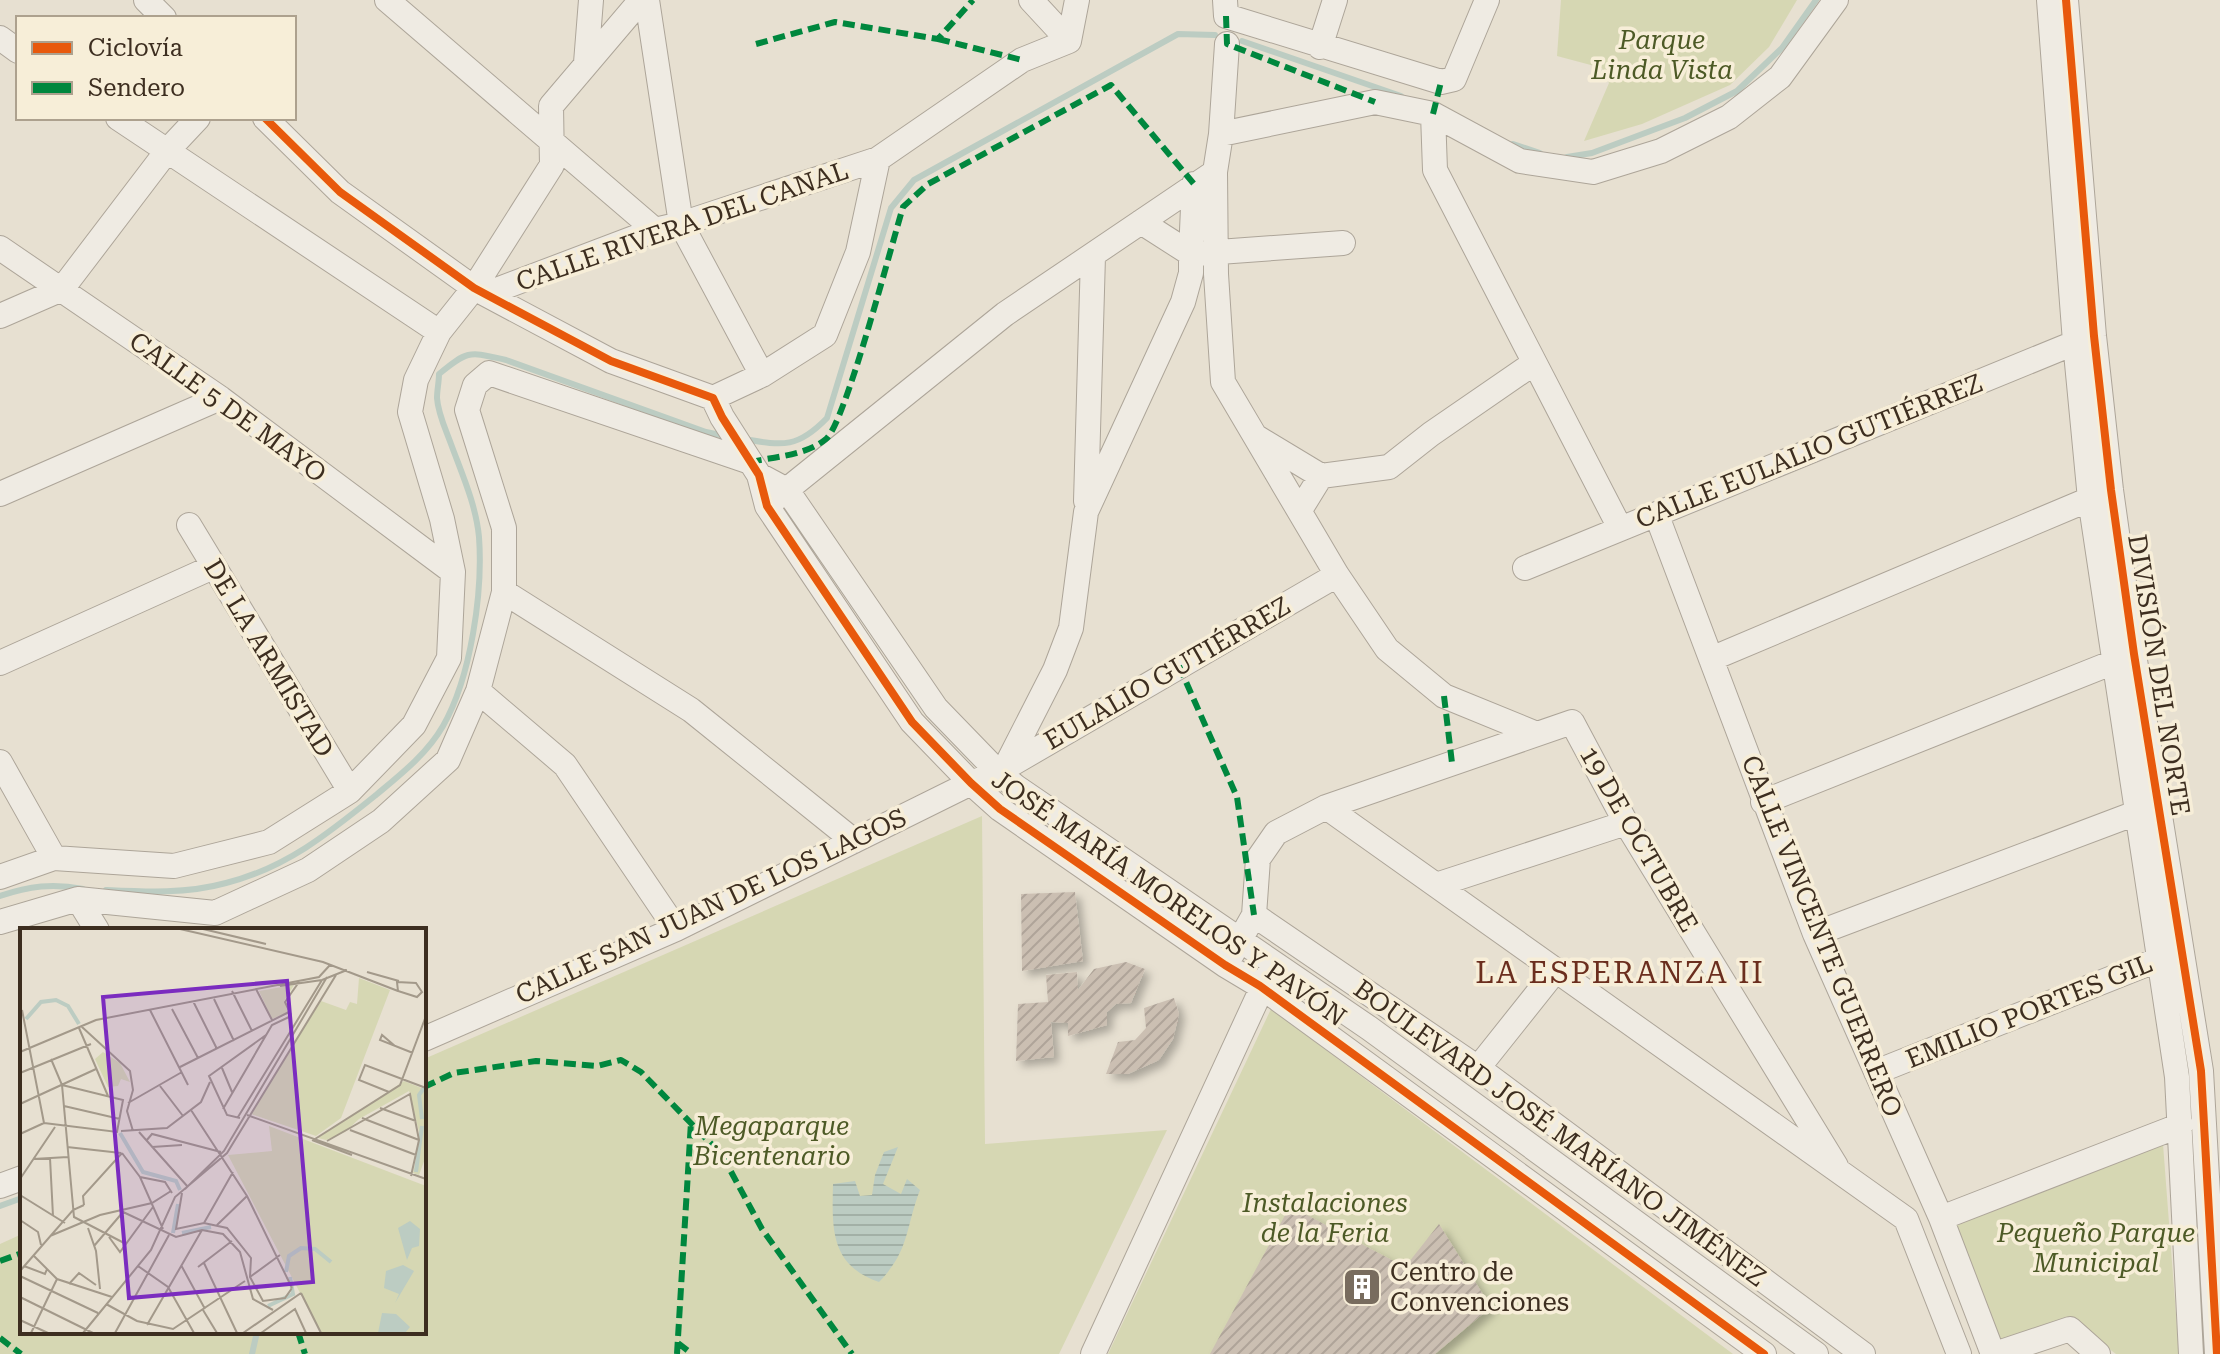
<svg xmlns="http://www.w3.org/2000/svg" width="2220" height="1354" viewBox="0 0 2220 1354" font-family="'Roboto Serif',serif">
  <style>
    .green { fill: #d6d7b3 }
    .water { fill: url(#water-rules) }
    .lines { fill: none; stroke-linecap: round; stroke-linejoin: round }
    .stream { stroke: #bcccc2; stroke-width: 6 }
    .building { fill: url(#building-hatch); filter: url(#shadow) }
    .minor-casing { stroke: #ada599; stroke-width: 26 }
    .minor { stroke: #efebe3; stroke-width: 24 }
    .quiet { stroke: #00873e; stroke-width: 6; stroke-dasharray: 12 6; stroke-linecap: butt }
    .cycleway-casing { stroke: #f7eed8; stroke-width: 13 }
    .cycleway { stroke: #e8590c; stroke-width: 8 }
    .labels { text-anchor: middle; stroke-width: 7; stroke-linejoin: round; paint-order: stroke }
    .park-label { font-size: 26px; font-style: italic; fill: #4d5a26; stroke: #f7eed8 }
    .street-label { font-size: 26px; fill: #3d2e20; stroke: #f7eed8 }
    .poi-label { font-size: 26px; fill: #3d2e20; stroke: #f7eed8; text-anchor: start }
    .quarter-label { font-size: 30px; letter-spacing: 2px; fill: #6b2e1e; stroke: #f7eed8 }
    .inset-river { fill: none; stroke: #bcccc2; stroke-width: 4 }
    .inset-road { fill: none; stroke: #a3998a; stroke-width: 2 }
    .view { fill: #7b2cbf; fill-opacity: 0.15; stroke: #7b2cbf; stroke-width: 4 }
    .inset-edge { fill: none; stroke: #3d2e20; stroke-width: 4 }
  </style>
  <defs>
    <pattern id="water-rules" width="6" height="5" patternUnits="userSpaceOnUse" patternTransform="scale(2)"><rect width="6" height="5" fill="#bcccc2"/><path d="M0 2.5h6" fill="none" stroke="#a2b0a6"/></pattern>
    <pattern id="building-hatch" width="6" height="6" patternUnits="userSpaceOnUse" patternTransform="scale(2)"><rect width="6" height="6" fill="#cbbfb2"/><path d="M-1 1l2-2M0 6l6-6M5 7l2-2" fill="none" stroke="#afa499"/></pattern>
    <filter id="shadow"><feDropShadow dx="5.5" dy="5.5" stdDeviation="4" flood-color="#0004"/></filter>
  </defs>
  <rect width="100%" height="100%" fill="#e7e0d1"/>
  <path class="green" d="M1561 0H1797L1769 47 1730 85 1642 124 1584 141 1609 83 1602 68 1557 56Z
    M982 816 985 1144 1167 1130 1059 1354H0V1244L22 1234V1332H424V1059Z
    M1271 1009 1733 1354H1108Z
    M2163 1144 2179 1354H2116L2071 1320 1996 1343 1951 1222Z"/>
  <path class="water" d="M898 1147 883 1184 901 1194 907 1179 920 1190C905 1229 910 1250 879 1282 830 1265 832 1229 833 1184L855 1181 860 1196 872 1195 875 1175 884 1152Z"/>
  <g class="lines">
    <path class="stream" d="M1242 41 1401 96
      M1513 144 1540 153
      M1567 157 1592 153 1685 118 1737 91 1782 48 1816 0
      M744 439C784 446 798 448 827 418L891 208 914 180 1178 34 1215 35
      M106 890C147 892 186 894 226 883 286 868 329 833 376 795 400 775 427 754 443 726 471 677 483 592 479 537 476 505 462 474 451 444 446 430 438 414 437 398 437 390 439 382 439 374 469 349 470 352 506 360L706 432 725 436
      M0 896C29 886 53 883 83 889
      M0 1206 22 1198
      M252 1354 257 1332"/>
  </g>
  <path class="building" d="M1075 892 1083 961 1022 971 1021 894Z
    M1126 962 1145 969 1131 1003 1116 1004 1107 1012V1025L1068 1036V1023L1051 1022 1054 1057 1016 1061 1018 1004 1048 1002 1046 975 1077 972 1078 990 1094 969Z
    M1174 998 1179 1014 1173 1039 1159 1060 1128 1074H1106L1118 1042 1135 1040 1146 1028 1144 1008Z
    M1290 1206 1405 1267 1439 1224 1491 1307 1435 1354H1210Z"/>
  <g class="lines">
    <g class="minor-casing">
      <path id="minor" d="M146 0 164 18
        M387 0 655 230
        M647 0 681 224 762 375
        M1031 0 1069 41
        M1225 0 1226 16 1441 82 1454 79 1487 0
        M2049 0 2075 342 2090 499 2177 1077 2191 1354
        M2066 0 2094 336 2111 490 2134 654 2201 1071 2217 1354
        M0 38 18 51
        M1069 41 1077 0
        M1227 44 1221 134 1215 172 1216 274 1223 382 1337 575 1387 649 1444 696 1537 734
        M1320 47 1335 0
        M586 63 591 0
        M1433 114 1435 170 1620 528
        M118 118 439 332
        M265 118 340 192 474 288 611 361 713 398 722 417 759 475 767 506 912 722 971 783 1000 809 1225 965 1260 986 1764 1354
        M1221 134 1375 102 1433 114 1520 161 1593 172 1661 151 1729 117 1780 77 1836 0
        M1194 184 1191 254 1343 243
        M0 248 220 398 453 572
        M486 294 655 230 681 224 878 159 1022 60 1069 41
        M0 316 62 289 167 151 198 118
        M713 398 762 375 825 335 858 252 878 159
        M1258 438 1321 476
        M759 475 787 490 936 708 998 772 1016 787 1369 1028 1816 1354
        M0 494 220 398
        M774 500 1005 314 1215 172
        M1086 501 1093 256
        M1300 510 1321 476 1389 467 1431 434 1534 363
        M1657 516 1815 934 1941 1218 1993 1354
        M189 525 350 791
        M1525 568 2089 337
        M504 592 691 710 854 841
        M1711 659 2090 499
        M0 663 213 567
        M478 691 565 765 676 929
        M0 762 54 858
        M1005 768 1055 670 1071 628 1086 512 1183 302 1191 273V254L1141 222
        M1763 802 2129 656
        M1326 807 1906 1219 1959 1354
        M0 877 54 858 174 866 269 842 350 791 414 725 449 658 453 572 442 519 410 412 416 380 439 332 474 288 552 165 551 106 641 0
        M1436 885 1626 823
        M78 899 97 930
        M1254 915 1478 1068 1863 1354
        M0 922 78 899 215 913 308 870 381 821 448 760 478 691 504 592V528L467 410 475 385 489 373 750 462
        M1815 934 2136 813
        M1232 954 1254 915 1258 859 1276 833 1326 807 1572 722 1626 823 1836 1166
        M424 1039 676 929 971 783 998 772 1337 575
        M1478 1068 1556 970
        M1876 1072 2175 953
        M0 1186 22 1178
        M1941 1218 2181 1125
        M1093 1354 1268 975
        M1995 1354 2070 1329 2098 1354"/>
    </g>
    <use href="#minor" class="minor"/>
    <path class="quiet" d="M1226 16 1227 44 1375 102
      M938 39 1022 60
      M756 44 835 22 938 39 973 0
      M1433 114 1441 82
      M750 462C774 457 807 455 826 439 845 424 892 243 903 207L928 184 1111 85 1194 184
      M1179 666 1237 797 1254 915
      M1444 696 1452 763
      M424 1087 454 1073 536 1061 597 1066 621 1060 641 1072 722 1155 762 1229 852 1354
      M0 1261 22 1253
      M298 1332 305 1354
      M0 1338 21 1354
      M678 1343 692 1354
      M677 1354 691 1122"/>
    <g class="cycleway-casing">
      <path id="cycleway" d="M2066 0 2094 336 2111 490 2134 654 2201 1071 2217 1354
        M265 118 340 192 474 288 611 361 713 398 722 417 759 475 767 506 912 722 971 783 1000 809 1225 965 1260 986 1764 1354"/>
    </g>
    <use href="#cycleway" class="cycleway"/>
  </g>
  <defs>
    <g id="building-square" transform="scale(2)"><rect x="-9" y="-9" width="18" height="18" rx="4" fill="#786c5e" stroke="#f7eed8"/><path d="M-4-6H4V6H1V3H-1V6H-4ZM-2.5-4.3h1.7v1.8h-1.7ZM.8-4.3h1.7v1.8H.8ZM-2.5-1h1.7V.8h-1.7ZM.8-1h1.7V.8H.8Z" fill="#fff"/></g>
  </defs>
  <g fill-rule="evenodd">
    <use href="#building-square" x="1362" y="1287"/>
  </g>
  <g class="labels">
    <g class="park-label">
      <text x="1662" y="49">Parque<tspan x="1662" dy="30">Linda Vista</tspan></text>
      <text x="772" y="1135">Megaparque<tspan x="772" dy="30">Bicentenario</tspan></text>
      <text x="1325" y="1212">Instalaciones<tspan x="1325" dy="30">de la Feria</tspan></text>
      <text x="2096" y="1242">Pequeño Parque<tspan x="2096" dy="30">Municipal</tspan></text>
    </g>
    <g class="street-label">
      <text transform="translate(682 226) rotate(-19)" y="9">CALLE RIVERA DEL CANAL</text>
      <text transform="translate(228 407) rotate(36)" y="9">CALLE 5 DE MAYO</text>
      <text transform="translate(1809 451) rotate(-22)" y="9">CALLE EULALIO GUTIÉRREZ</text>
      <text transform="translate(269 658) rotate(59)" y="9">DE LA ARMISTAD</text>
      <text transform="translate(1167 673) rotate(-30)" y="9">EULALIO GUTIÉRREZ</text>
      <text transform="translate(2159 675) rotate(81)" y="9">DIVISIÓN DEL NORTE</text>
      <text transform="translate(1639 839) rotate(60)" y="9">19 DE OCTUBRE</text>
      <text transform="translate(1169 898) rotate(35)" y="9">JOSÉ MARÍA MORELOS Y PAVÓN</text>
      <text transform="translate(711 906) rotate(-25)" y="9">CALLE SAN JUAN DE LOS LAGOS</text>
      <text transform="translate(1822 936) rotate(68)" y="9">CALLE VINCENTE GUERRERO</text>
      <text transform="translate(2029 1011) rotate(-22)" y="9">EMILIO PORTES GIL</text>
      <text transform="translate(1560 1133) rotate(36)" y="9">BOULEVARD JOSÉ MARÍANO JIMÉNEZ</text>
    </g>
    <g class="poi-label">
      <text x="1390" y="1281">Centro de<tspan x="1390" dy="30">Convenciones</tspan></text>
    </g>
    <g class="quarter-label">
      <text x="1620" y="983">LA ESPERANZA II</text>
    </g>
  </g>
  <g transform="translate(20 928)">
    <rect width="406" height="406" fill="#e7e0d1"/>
    <path d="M339 50 370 62 321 190 296 208 231 186 301 73 326 82 330 74 337 76ZM274 57 264 73 268 84 252 91 239 63ZM83 124 100 135 110 154 101 151 98 158 88 159 75 131ZM384 153 404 161 406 228 399 247 393 245 401 212 389 163 339 191 325 204 306 212 298 210ZM249 198 406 258V405H301L208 227 252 223Z" fill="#d6d7b3"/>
    <path d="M390 293 400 301 399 318 392 320 387 332 378 300ZM383 337 394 343 375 375 379 366 364 360 366 343ZM362 385 376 386 390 399 385 405H358Z" fill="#bcccc2"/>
    <path class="inset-river" d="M6 91 21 74 36 72 48 78 59 96M402 191 399 167 404 160M100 205 123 244 156 253 160 262M396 244 402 198M153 305 158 276M162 305 191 299M266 344 269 328 281 320 295 321 311 334M248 378 273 366 270 349"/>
    <path class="inset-road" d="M160 1 303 34 378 63M183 1 246 16M347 44 379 53M377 54 396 55 402 64 397 69 378 63ZM260 58 302 52 327 42M236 61 252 92M212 63 232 103M194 71 214 113M173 73 197 121M152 81 178 130M2 82 24 195M130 82 168 157M271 87 265 74 279 54M62 99 110 143 113 162 107 183 113 203M59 100 88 168M375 118 362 107 360 112 393 125M0 124 76 92 299 49 310 37M31 131 42 157 54 289 106 316M160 139 269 84M202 140 212 164M0 145 71 116M140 158 163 188M406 160V185M369 164 339 152 345 137 406 160M108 175 162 144M0 176 76 141M44 178 100 191M360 180 396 193M203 181 252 97 271 88M171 182 227 268 272 360M227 187 406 251M218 189 302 52M220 190 207 187 189 148 246 107M342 190 399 212M24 195 97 204 103 172 42 157M330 202 396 227M101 203 147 200 181 174 190 154M119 204 168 259M0 206 24 195M295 211 380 157 406 88M292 212 332 227M126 213 132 206 201 224M307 213 390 166 399 212 391 248M47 219 101 225M132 219 162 217M102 225 120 249 143 301M30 230 33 288M13 231 48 229M120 249 145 254 152 265M0 251 35 199M165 261 204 223 307 49M162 265 156 301 184 295 207 300 231 330 230 349 243 373 265 370 272 360M0 267 45 295M64 277 63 268 102 225M101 283 156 309 182 302 203 306 220 324 233 371 253 382M0 292 18 304 21 317M184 295 213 244M197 297 227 268M68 300 76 323 80 361M30 308 80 287 132 275 151 263M89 309 100 324 133 279M74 318 103 284M13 327 37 351 92 369M184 335 217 405M161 337 185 381M4 338 25 346 27 341M118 338 148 359 174 405M178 339 212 313M0 343 53 282 64 277M0 348 78 385M230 349 260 327M49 356 59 345 76 357M281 365 301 405M0 369 73 405M86 376 117 393 153 401 225 353M183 382 197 405M0 392 28 405M127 397 182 302M11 405 37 351M63 405 131 322 155 269 207 225 316 47M95 405 149 307M223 405 281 365M241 405 275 381 286 405"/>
    <path class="view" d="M267 53 293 354 109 370 83 69Z"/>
    <rect width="406" height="406" class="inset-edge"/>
  </g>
  <rect x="16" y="16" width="280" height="104" fill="#f7eed8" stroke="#ada18e" stroke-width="2"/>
  <rect x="32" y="42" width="40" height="12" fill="#e8590c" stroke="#ada18e" stroke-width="2"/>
  <text x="88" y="56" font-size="24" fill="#3d2e20">Ciclovía</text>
  <rect x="32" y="82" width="40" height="12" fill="#00873e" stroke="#ada18e" stroke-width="2"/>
  <text x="88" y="96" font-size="24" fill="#3d2e20">Sendero</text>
</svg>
